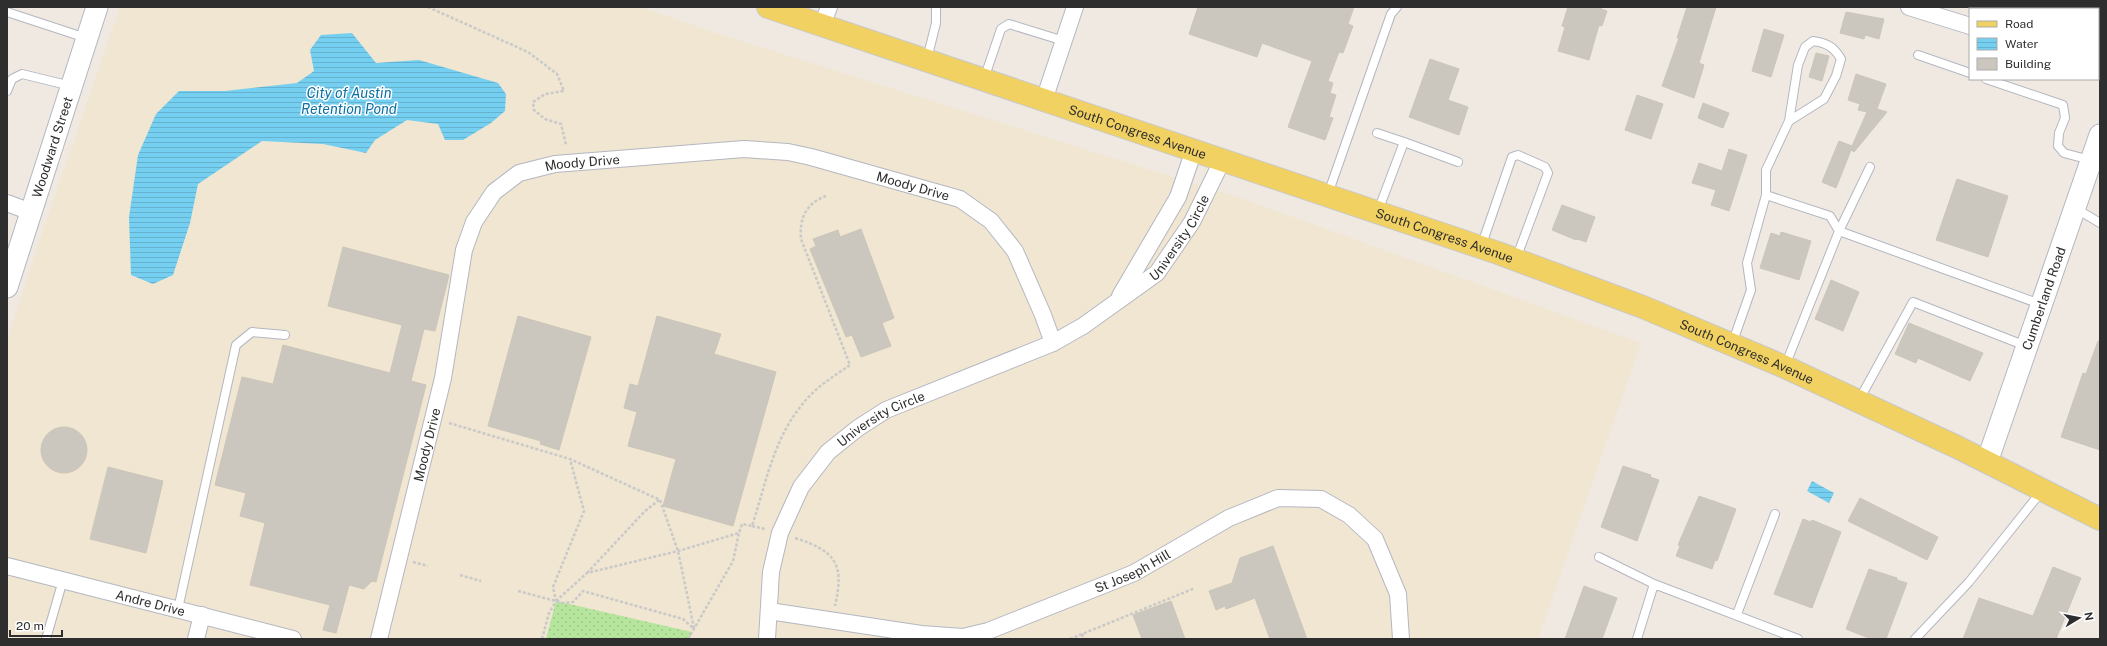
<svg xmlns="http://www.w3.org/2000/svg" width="2107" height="646" viewBox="0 0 2107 646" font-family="'Public Sans',sans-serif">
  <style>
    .education { fill: #f0e6d1 }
    .grass { fill: url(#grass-dots) }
    .water { fill: url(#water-rules) }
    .building { fill: #cbc7bf; stroke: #cbc5ba }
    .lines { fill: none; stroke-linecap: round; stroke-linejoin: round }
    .service-casing { stroke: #b4b7c1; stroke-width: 10 }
    .minor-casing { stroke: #b4b7c1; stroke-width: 18 }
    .tertiary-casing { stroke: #b4b7c1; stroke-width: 23 }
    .primary-casing { stroke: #c9c9c9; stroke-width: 24 }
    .path { stroke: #c9c9c9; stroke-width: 2.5; stroke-dasharray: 3 2; stroke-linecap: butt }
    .service { stroke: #fff; stroke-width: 8 }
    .minor { stroke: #fff; stroke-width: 16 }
    .tertiary { stroke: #fff; stroke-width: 21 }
    .primary { stroke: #f2d163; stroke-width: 22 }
    .labels { text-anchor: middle; stroke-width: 3; stroke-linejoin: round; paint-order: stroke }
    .street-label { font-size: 13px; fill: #2e2e2e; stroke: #fff }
    .water-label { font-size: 14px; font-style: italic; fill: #0d6fa3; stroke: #fff }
  </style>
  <defs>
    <pattern id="grass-dots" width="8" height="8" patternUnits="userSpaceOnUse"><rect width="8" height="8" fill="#b6e59e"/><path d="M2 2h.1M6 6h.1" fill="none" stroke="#9dc588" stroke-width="1.8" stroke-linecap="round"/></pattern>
    <pattern id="water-rules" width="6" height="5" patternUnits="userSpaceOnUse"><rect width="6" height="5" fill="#75cff0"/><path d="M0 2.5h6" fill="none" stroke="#66b2ce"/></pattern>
  </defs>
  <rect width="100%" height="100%" fill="#efe9e1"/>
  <path class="education" d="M120 7H641L713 32 1243 199 1641 343 1538 639H7V340L36 251Z"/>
  <path class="grass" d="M556 601 692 632 690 639H546Z"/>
  <path class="water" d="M352 33 376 63 419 60 498 83 506 94 505 111 491 123 463 140H445L438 124 407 120 375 140 366 153 323 144 262 141 198 184 190 223 173 275 153 284 131 275 129 217 138 155 156 114 179 91H225L297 83 314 71 310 50 321 35Z
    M1812 481 1834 493 1829 503 1807 491Z"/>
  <path class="building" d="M1198 7H1354L1348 24 1353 26 1343 53 1339 52 1328 81 1333 83 1330 93 1336 95 1329 117 1333 118 1325 140 1288 127 1312 61 1262 43 1257 57 1189 34Z
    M1568 7H1602L1601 9 1607 11 1602 26 1599 25 1589 60 1558 51 1565 27 1562 26Z
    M1687 7H1716L1699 63 1704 65 1694 98 1662 86 1679 38H1677Z
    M1846 12 1884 19 1879 39 1865 35 1864 39 1840 33Z
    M1764 29 1784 35 1771 77 1752 71Z
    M1816 53 1829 56 1822 81 1809 77Z
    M1430 59 1459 69 1448 100 1468 107 1459 135 1409 117Z
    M1856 74 1886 84 1877 109 1887 112 1854 152 1851 150 1836 188 1822 182 1839 141 1852 146 1867 112 1858 110 1860 104 1848 100Z
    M1637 95 1663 104 1651 139 1625 130Z
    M1703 103 1729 113 1723 128 1698 118Z
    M1729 149 1747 155 1729 211 1711 205 1716 190 1692 183 1699 163 1722 171Z
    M1957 179 2008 196 1988 257 1936 240Z
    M1562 205 1595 217 1586 242 1577 239 1576 240 1552 230Z
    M861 229 894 318 882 323 891 346 861 357 852 335 846 337 810 249 816 246 813 239 838 230 840 237Z
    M1781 232 1811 241 1799 280 1760 268 1771 233 1780 236Z
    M343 247 449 275 435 331 424 329 411 381 426 385 376 582 372 581 364 589 349 585 336 633 323 630 330 605 250 585 265 523 240 516 246 493 215 485 242 377 273 384 283 345 390 373 402 325 328 306Z
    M1831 280 1859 292 1843 331 1815 319Z
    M518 316 591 337 559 450 540 444 541 441 488 426Z
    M657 316 721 334 714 354 776 372 733 526 663 506 676 459 628 446 637 412 624 408 630 384 638 386Z
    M1909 323 1983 353 1970 381 1918 358 1916 363 1895 354Z
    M2098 341H2100V450L2061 437 2083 373 2086 374Z
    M41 450a23 23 0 1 1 46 0a23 23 0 1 1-46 0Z
    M1623 466 1651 475 1650 477 1659 480 1637 541 1601 527Z
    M108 467 163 481 146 553 90 539Z
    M1699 496 1736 509 1717 561 1715 560 1712 569 1676 556 1680 546 1678 545Z
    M1860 498 1938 537 1927 560 1848 521Z
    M1803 519 1811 522 1812 520 1841 532 1812 608 1774 594Z
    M1273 546 1307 639H1270L1255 598 1226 609 1225 606 1216 610 1209 591 1232 583 1240 558Z
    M2053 567 2081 578 2056 639H1963L1979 598 2033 616Z
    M1869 569 1897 578V580L1907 583 1886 639H1871L1846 629Z
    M1584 586 1617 598 1602 639H1565Z
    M1171 601 1185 639H1142L1133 615Z"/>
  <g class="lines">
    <g class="service-casing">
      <path id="service" d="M7 12 86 38
        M1918 55 1970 73
        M927 59 936 23V7
        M984 79 1001 29 1009 24 1064 41
        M1986 79 2063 105 2065 118 2059 133 2058 146 2064 153 2090 160
        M7 91 12 79 22 74 71 86
        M1377 133 1404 142
        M1328 194 1391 14 1397 7
        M1766 195V170L1789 121 1824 99 1836 76 1841 59C1834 47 1827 43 1813 41L1805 47 1798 65 1789 121
        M2075 208 2100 223
        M1378 211 1404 142 1458 162
        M1481 247 1512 157 1518 155 1545 167 1548 173 1516 259
        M1732 344 1751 290 1747 263 1766 195 1830 216 1839 231 1870 167
        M1785 366 1839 231 2040 304
        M1859 400 1913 302 2026 346
        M1599 557 1654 584
        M178 609 236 345 252 332 285 335
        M1737 614 1775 514
        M46 639 63 580
        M1637 639 1654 584 1798 639
        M1915 639 1969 582 2041 492"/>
    </g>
    <g class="minor-casing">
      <g id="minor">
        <path d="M1909 7 1970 26"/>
        <path d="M822 25 829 7"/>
        <path d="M2098 67 2100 68"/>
        <path d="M1044 100 1075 7"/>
        <path d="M7 203 31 212"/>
        <path d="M1120 296 1178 197 1194 150"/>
        <path id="s1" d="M7 566 293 639"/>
        <path id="s2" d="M769 611 921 634 963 637 988 631 1134 573 1229 518 1278 498 1321 499 1349 515 1375 539 1398 594 1401 639"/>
        <path d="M196 639 202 615"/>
        <path id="s3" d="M379 639 443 378 464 250 474 222 494 192 519 173 555 164 744 149 788 152 811 157 960 199 991 221 1015 251 1043 315 1053 343"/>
        <path id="s4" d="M767 639 771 572 780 533 801 487 828 452 858 428 886 410 1053 343 1083 326 1157 273 1192 222 1223 159"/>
      </g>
    </g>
    <g class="tertiary-casing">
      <g id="tertiary">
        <path id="s5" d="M7 287 97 7"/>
        <path id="s6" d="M1987 462 2100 135"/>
      </g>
    </g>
    <g class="primary-casing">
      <g id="primary">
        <path id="s7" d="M768 7 1498 253 1643 307 1785 367 1957 447 2100 519"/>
      </g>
    </g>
    <path class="path" d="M428 7 528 52 557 74 564 91 545 94 533 102 534 110 545 119 561 124 566 145
      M449 423 570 459
      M752 526 765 529
      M795 538C835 551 845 563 835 606
      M413 562 428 566
      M587 573 645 511 659 500
      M460 575 481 581
      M518 591 563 603 573 602 583 591 683 619 693 628
      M556 601 587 573 678 551 739 533 742 524 752 526C769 473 776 425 819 387 829 379 840 372 850 365L801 239C799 219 806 203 826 196
      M1082 634 1084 639
      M542 639 549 613 556 601 553 587 584 511 570 459 660 500 678 551 694 628
      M688 639 733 561 739 533
      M1070 639 1195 588"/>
    <use href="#service" class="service"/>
    <use href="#minor" class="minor"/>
    <use href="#tertiary" class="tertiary"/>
    <use href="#primary" class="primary"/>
  </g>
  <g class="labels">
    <g class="street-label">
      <text dy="5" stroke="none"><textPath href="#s7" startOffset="390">South Congress Avenue</textPath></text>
      <text dy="5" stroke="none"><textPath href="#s5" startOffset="147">Woodward Street</textPath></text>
      <text dy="5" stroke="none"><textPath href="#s3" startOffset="560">Moody Drive</textPath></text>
      <text dy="5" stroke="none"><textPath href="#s3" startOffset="896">Moody Drive</textPath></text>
      <text dy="5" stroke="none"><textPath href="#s4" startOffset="621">University Circle</textPath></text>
      <text dy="5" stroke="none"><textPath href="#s7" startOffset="714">South Congress Avenue</textPath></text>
      <text dy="5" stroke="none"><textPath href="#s6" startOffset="173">Cumberland Road</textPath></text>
      <text dy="5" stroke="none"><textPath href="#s7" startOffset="1038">South Congress Avenue</textPath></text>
      <text dy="5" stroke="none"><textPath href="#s4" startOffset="265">University Circle</textPath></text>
      <text dy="5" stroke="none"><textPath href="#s3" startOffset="200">Moody Drive</textPath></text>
      <text dy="5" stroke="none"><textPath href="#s2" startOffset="378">St Joseph Hill</textPath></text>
      <text dy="5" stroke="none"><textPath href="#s1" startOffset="148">Andre Drive</textPath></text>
    </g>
    <g class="water-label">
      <text x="349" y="98">City of Austin<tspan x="349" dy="16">Retention Pond</tspan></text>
    </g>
  </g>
  <rect width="2107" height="646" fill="none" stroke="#2e2e2e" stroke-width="16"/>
  <rect x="1969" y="8" width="130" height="72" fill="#ffffff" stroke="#ababab"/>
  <rect x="1977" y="21" width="20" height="6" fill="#f2d163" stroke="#ababab"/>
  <text x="2005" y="28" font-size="12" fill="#2e2e2e">Road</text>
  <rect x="1977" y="38" width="20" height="12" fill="url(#water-rules)" stroke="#ababab"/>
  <text x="2005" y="48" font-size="12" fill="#2e2e2e">Water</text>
  <rect x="1977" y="58" width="20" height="12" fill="#cbc7bf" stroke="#ababab"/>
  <text x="2005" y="68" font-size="12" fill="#2e2e2e">Building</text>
  <g transform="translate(2079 618) rotate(80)" stroke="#ffffff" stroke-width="3" paint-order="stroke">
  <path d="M0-3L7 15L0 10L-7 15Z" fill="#2e2e2e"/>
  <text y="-6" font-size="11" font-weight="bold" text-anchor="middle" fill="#2e2e2e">N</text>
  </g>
  <path d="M10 630v6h52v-6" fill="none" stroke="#2e2e2e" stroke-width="2"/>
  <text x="16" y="630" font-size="12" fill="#2e2e2e" stroke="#ffffff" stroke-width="3" paint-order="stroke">20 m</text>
</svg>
